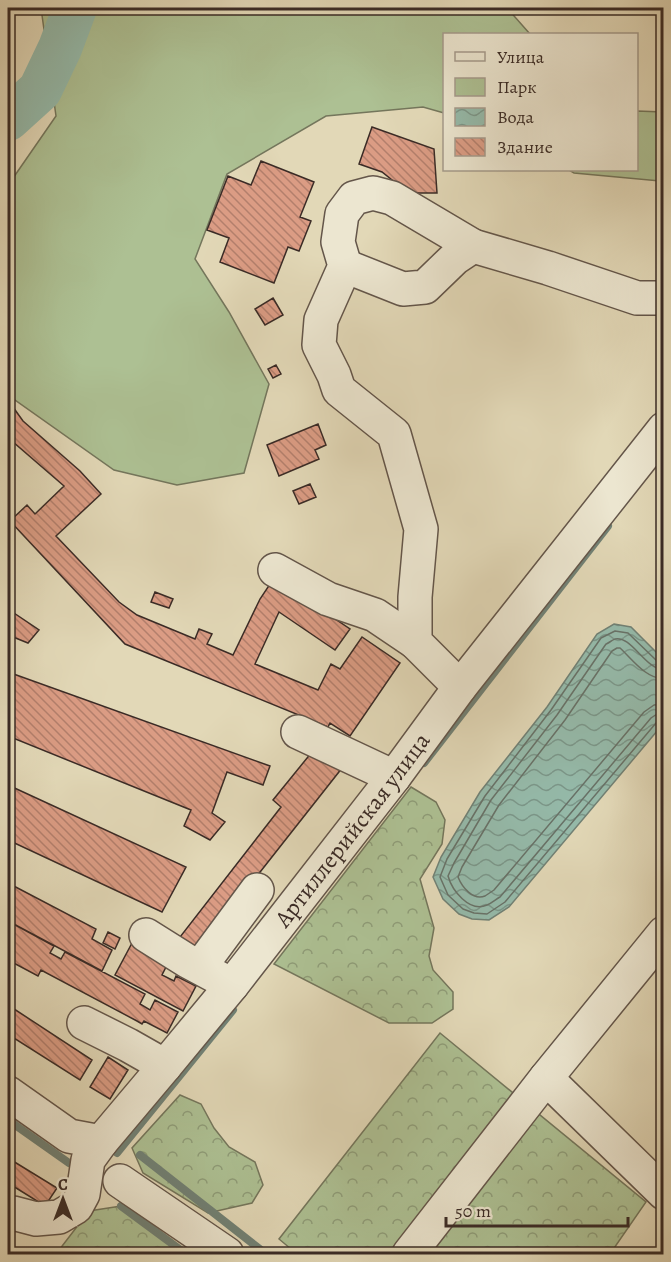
<svg xmlns="http://www.w3.org/2000/svg" width="671" height="1262" viewBox="0 0 671 1262" font-family="Alegreya,serif">
  <style>
    .green { fill: #adc093; stroke: #74765c; stroke-width: 1.5 }
    .forest { fill: url(#forest-crowns); stroke: #74765c; stroke-width: 1.5 }
    .water { fill: url(#water-waves); stroke: #718175; stroke-width: 1.5 }
    .lines { fill: none; stroke-linecap: round; stroke-linejoin: round }
    .shore { stroke: #687268; stroke-width: 1.5 }
    .stream { stroke: #718175; stroke-width: 8 }
    .river { stroke: #95baaa; stroke-width: 44 }
    .building { fill: url(#building-back-hatch); stroke: #3a2b26; stroke-width: 1.5 }
    .minor-casing { stroke: #64564a; stroke-width: 36 }
    .minor { stroke: #ece6d0; stroke-width: 33 }
    .labels { text-anchor: middle; stroke-width: 4.5; stroke-linejoin: round; paint-order: stroke }
    .street-label { font-size: 24px; fill: #3a2b26; stroke: #ece6d0 }
  </style>
  <defs>
    <pattern id="forest-crowns" width="20" height="18" patternUnits="userSpaceOnUse" patternTransform="scale(1.5)"><rect width="20" height="18" fill="#adc093"/><path d="M2 6a3 3 0 1 1 6 0M12 15a3 3 0 1 1 6 0" fill="none" stroke="#8e9c78"/></pattern>
    <pattern id="water-waves" width="16" height="10" patternUnits="userSpaceOnUse" patternTransform="scale(1.5)"><rect width="16" height="10" fill="#95baaa"/><path d="M0 5q4-4 8 0t8 0" fill="none" stroke="#7b978a"/></pattern>
    <pattern id="building-back-hatch" width="6" height="6" patternUnits="userSpaceOnUse" patternTransform="scale(1.5)"><rect width="6" height="6" fill="#db9c84"/><path d="M-1 5l2 2M0 0l6 6M5-1l2 2" fill="none" stroke="#b37f6c"/></pattern>
  </defs>
  <rect width="100%" height="100%" fill="#e2d8b7"/>
  <filter id="stains"><feTurbulence type="fractalNoise" baseFrequency=".00333" numOctaves="4"/><feColorMatrix values="0 0 0 0 .2 0 0 0 0 .09 0 0 0 0 .02 0 0 0 .5 -.17"/></filter>
  <radialGradient id="worn" r=".72"><stop offset=".6" stop-color="#630" stop-opacity="0"/><stop offset="1" stop-color="#630" stop-opacity=".3"/></radialGradient>
  <path class="green" d="M41 8H507L530 34H444V113L423 107 326 116 227 174 195 259 229 312 269 384 244 473 177 485 114 470 8 395V182L11 181 56 116Z
    M637 111 663 112V179L660 181 574 173 569 170H636Z"/>
  <path class="forest" d="M411 787 436 802 445 820 442 844 420 879 434 928 429 956 433 970 453 992V1009L432 1023H389L274 964Z
    M440 1033 646 1202 610 1254H297L279 1239Z
    M180 1095 201 1104 214 1128 229 1147 255 1162 263 1185 252 1203 208 1213 143 1173 132 1148Z
    M121 1206 186 1254H56L89 1211Z"/>
  <path class="water" d="M614 624 631 627 663 659V724L509 907 489 920 472 919 459 914 443 899 433 877 441 857 480 792 547 707 597 634Z"/>
  <g class="lines">
    <path class="shore" d="M664 663 657 661 628 633 615 631 601 638 551 710 485 796 447 859 440 877 448 895 463 909 474 913 487 914 505 902 656 723 660 721H664
      M664 670C645 669 631 635 615 639 614 639 607 644 606 644L557 715 491 800 454 863 448 876C452 890 469 913 487 905 492 903 496 899 500 897L651 718 657 714 664 713
      M664 679C645 678 633 660 620 648H617L612 651 565 720 499 805 462 867 458 877C462 887 473 901 485 896 488 894 491 892 494 890L644 712 654 705 664 704"/>
    <path class="stream" d="M424 763 608 526
      M8 1120 69 1163
      M117 1153 233 1010
      M140 1155 266 1254
      M121 1206 186 1254"/>
    <path class="river" d="M8 119 40 90 60 48 75 8"/>
  </g>
  <path class="building" d="M372 127 434 149 437 193H398L392 180 382 172 359 164Z
    M261 161 314 182 300 217 311 221 299 251 288 247 274 283 220 262 229 238 207 230 228 176 251 185Z
    M273 298 283 315 265 325 255 309Z
    M276 365 281 374 273 378 268 369Z
    M8 400 23 421 80 471 101 494 56 536 119 602 137 615 195 639 199 629 212 634 207 644 233 655 260 599 274 578 350 629 335 650 279 612 255 664 318 690 331 664 340 669 362 637 400 663 350 736 330 723 328 727 125 644 10 521 27 505 35 514 64 486 13 442 8 452Z
    M318 424 326 445 315 450 319 459 279 476 267 445Z
    M310 484 316 497 299 504 293 491Z
    M155 592 173 599 169 608 151 602Z
    M8 609 39 630 28 643 8 635Z
    M8 672 270 766 263 785 227 772 212 813 225 822 210 840 184 826 191 810 8 736Z
    M316 747 342 768 198 951 180 937 281 807 273 800Z
    M8 785 186 867 162 912 8 840Z
    M8 883 96 929 92 939 112 950 102 971 8 921Z
    M8 921 54 946 50 953 61 959 65 952 145 994 140 1004 150 1010 155 1000 178 1012 167 1033 144 1021 142 1024 137 1021 41 970 38 976 8 960Z
    M108 932 120 938 115 949 103 943Z
    M132 943 167 965 162 975 174 981 176 976 196 986 183 1011 115 975Z
    M8 1005 92 1060 80 1080 14 1038 8 1047Z
    M108 1057 128 1070 110 1099 90 1087Z
    M8 1158 57 1188 45 1206 8 1183Z"/>
  <g class="lines">
    <g class="minor-casing">
      <g id="minor">
        <path d="M345 266 403 289 425 287 455 258 473 246"/>
        <path d="M275 570 328 599 375 615 415 642"/>
        <path d="M460 687 415 642V597L421 529 394 434 339 390 334 375 319 345 321 320 345 266 338 242 342 214 354 198 373 193 392 198 473 246 548 268 637 298H664"/>
        <path d="M298 732 394 777"/>
        <path d="M146 935 189 962 232 985"/>
        <path d="M200 967 257 890"/>
        <path d="M84 1023 128 1045 165 1066"/>
        <path d="M546 1078 664 1193"/>
        <path id="s1" d="M8 1093 69 1136 101 1142 165 1066 232 985 394 777 460 687 664 429"/>
        <path d="M120 1181 227 1254"/>
        <path d="M13 1213 36 1219 59 1217 76 1207 83 1194 88 1160 101 1142"/>
        <path d="M409 1254 546 1078 664 933"/>
      </g>
    </g>
    <use href="#minor" class="minor"/>
  </g>
  <g class="labels">
    <g class="street-label">
      <text dy="8" stroke="none"><textPath href="#s1" startOffset="508">Артиллерийская улица</textPath></text>
    </g>
  </g>
  <rect width="671" height="1262" fill="none" stroke="#e2d8b7" stroke-width="30"/>
  <rect x="9" y="9" width="653" height="1244" fill="none" stroke="#3a2b26" stroke-width="3"/>
  <rect x="15" y="15" width="641" height="1232" fill="none" stroke="#3a2b26" stroke-width="1.5"/>
  <rect x="443" y="33" width="195" height="138" fill="#ece6d0" stroke="#a59b8c" stroke-width="1.5"/>
  <rect x="455" y="52" width="30" height="9" fill="#ece6d0" stroke="#a59b8c" stroke-width="1.5"/>
  <text x="497" y="63" font-size="18" fill="#3a2b26">Улица</text>
  <rect x="455" y="78" width="30" height="18" fill="#adc093" stroke="#a59b8c" stroke-width="1.5"/>
  <text x="497" y="93" font-size="18" fill="#3a2b26">Парк</text>
  <rect x="455" y="108" width="30" height="18" fill="url(#water-waves)" stroke="#a59b8c" stroke-width="1.5"/>
  <text x="497" y="123" font-size="18" fill="#3a2b26">Вода</text>
  <rect x="455" y="138" width="30" height="18" fill="url(#building-back-hatch)" stroke="#a59b8c" stroke-width="1.5"/>
  <text x="497" y="153" font-size="18" fill="#3a2b26">Здание</text>
  <g transform="translate(63 1199)" stroke="#ece6d0" stroke-width="4.5" paint-order="stroke">
  <path d="M0-4.5L10 22L0 15L-10 22Z" fill="#3a2b26"/>
  <text y="-9" font-size="16" font-weight="bold" text-anchor="middle" fill="#3a2b26">С</text>
  </g>
  <path d="M446 1217v9h182v-9" fill="none" stroke="#3a2b26" stroke-width="3"/>
  <text x="455" y="1217" font-size="18" fill="#3a2b26" stroke="#ece6d0" stroke-width="4.5" paint-order="stroke">50 m</text>
  <rect width="100%" height="100%" filter="url(#stains)"/>
  <rect width="100%" height="100%" fill="url(#worn)"/>
</svg>
